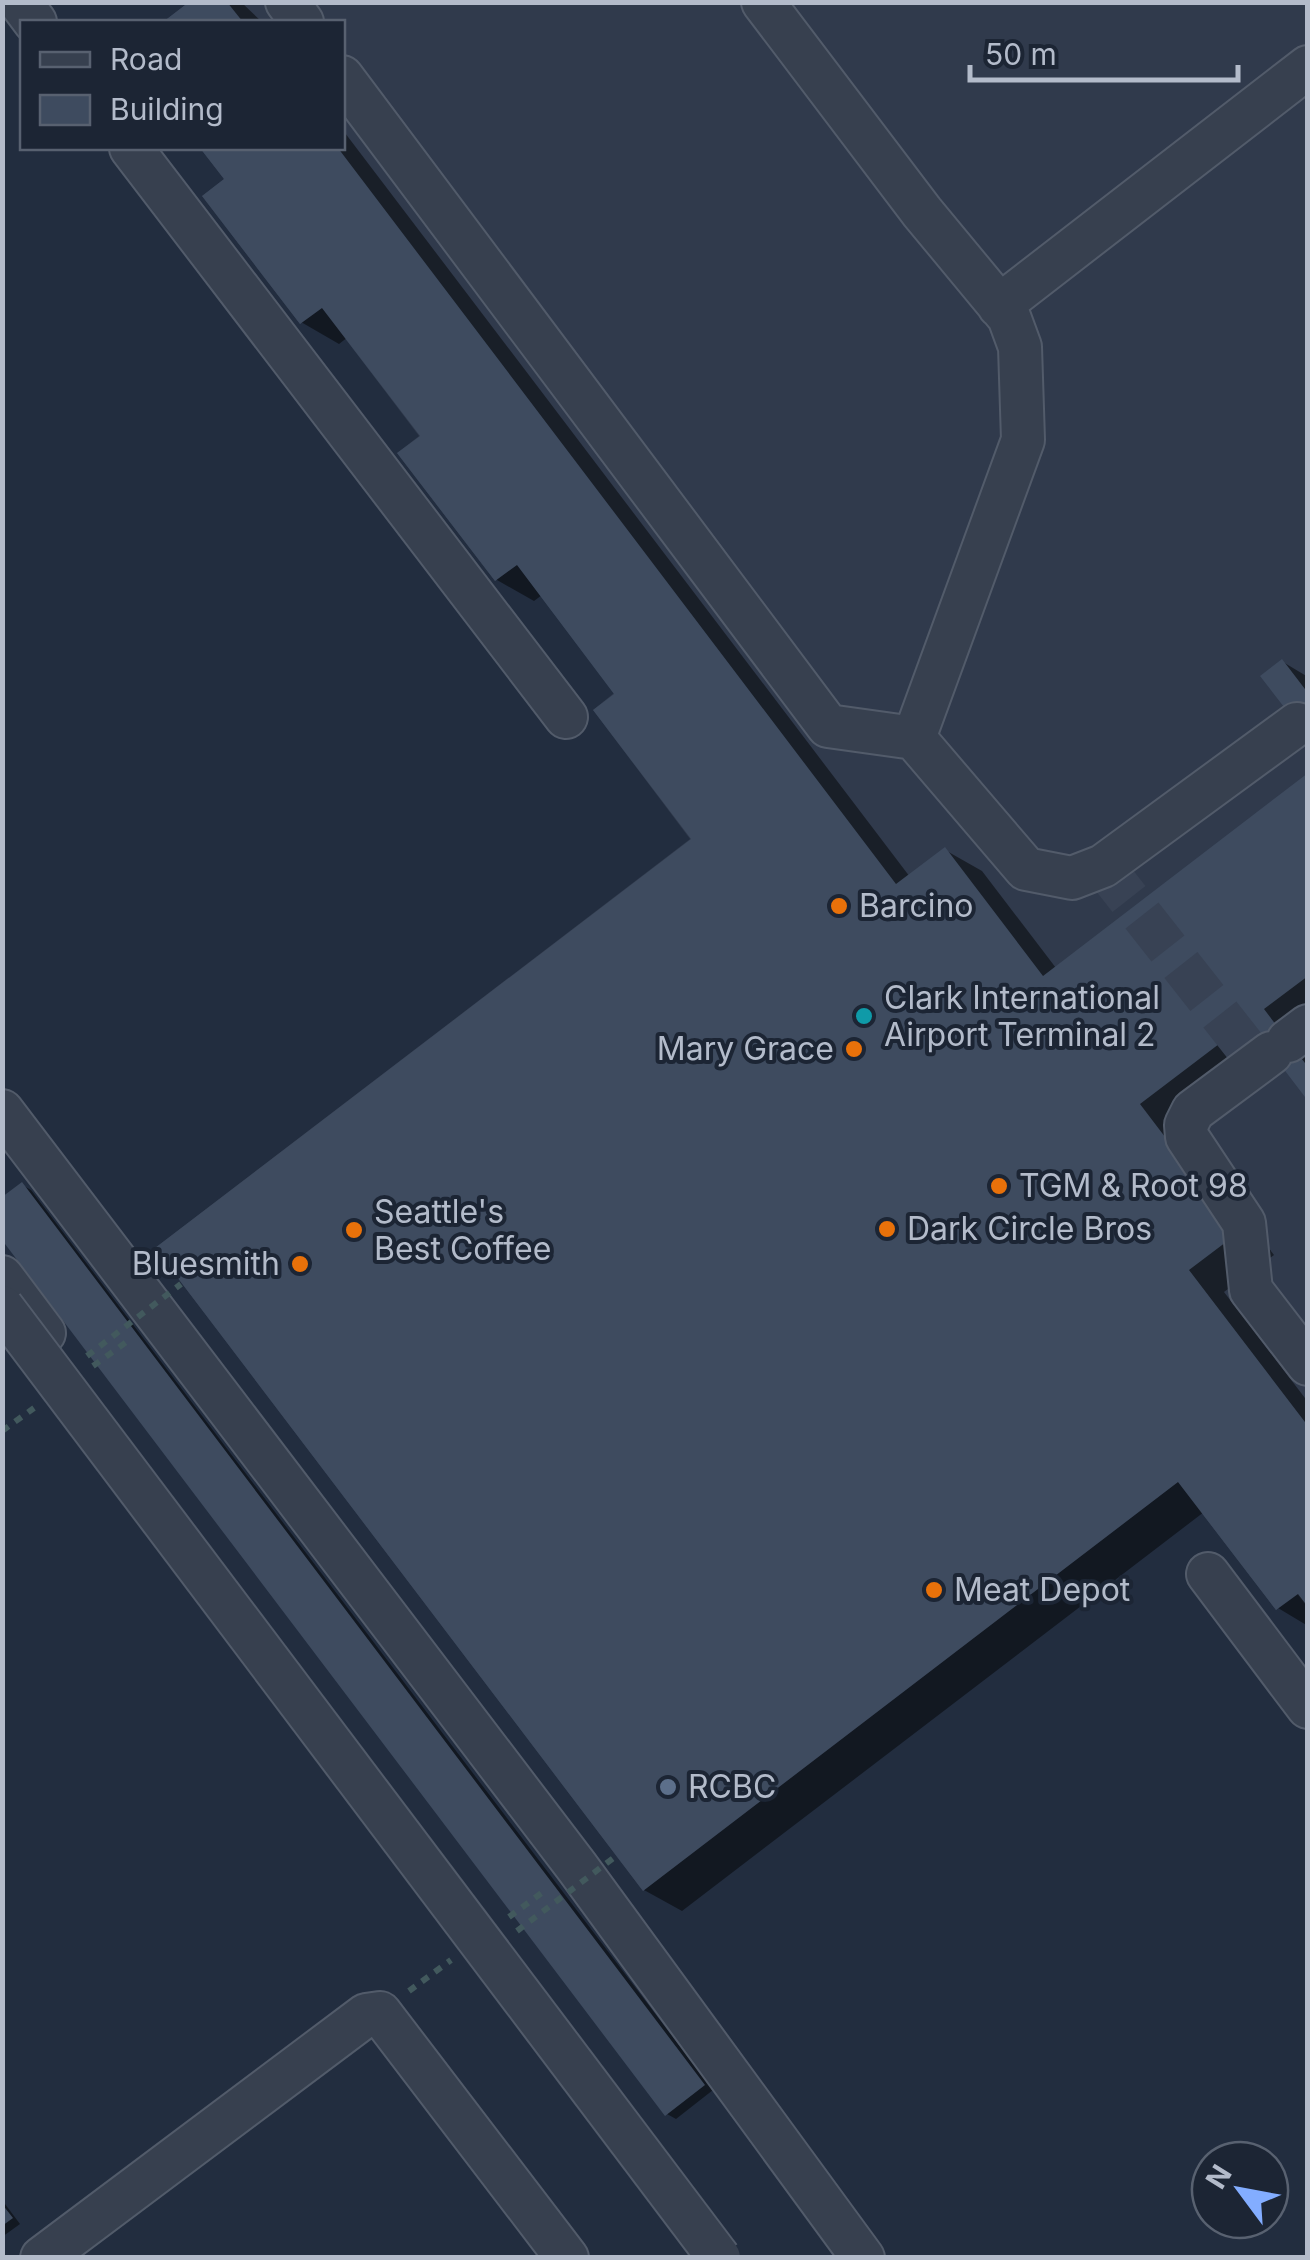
<svg xmlns="http://www.w3.org/2000/svg" width="1310" height="2260" viewBox="0 0 1310 2260" font-family="Inter,sans-serif">
  <style>
    .airport { fill: #303a4c }
    .shadow { fill: #0007 }
    .building { fill: #3e4b5f }
    .lines { fill: none; stroke-linecap: round; stroke-linejoin: round }
    .minor-tunnel { stroke: #384254; stroke-width: 42; stroke-dasharray: 42 21; stroke-linecap: butt }
    .minor-casing { stroke: #525b6a; stroke-width: 46 }
    .path { stroke: #42595d; stroke-width: 6; stroke-dasharray: 8 8; stroke-linecap: butt }
    .minor { stroke: #37404f; stroke-width: 42 }
    .minor-bridge-casing { stroke: #525b6a; stroke-width: 46; stroke-linecap: butt }
    .path-bridge { stroke: #42595d; stroke-width: 6; stroke-dasharray: 8 8; stroke-linecap: butt }
    .minor-bridge { stroke: #37404f; stroke-width: 42 }
    .food-dot { fill: #e8710a; stroke: #1c2534; stroke-width: 4 }
    .culture-dot { fill: #0f9aa8; stroke: #1c2534; stroke-width: 4 }
    .service-dot { fill: #5c6f8a; stroke: #1c2534; stroke-width: 4 }
    .labels { text-anchor: middle; stroke-width: 8; stroke-linejoin: round; paint-order: stroke }
    .poi-label { font-size: 32px; fill: #b3bbca; stroke: #1c2534; text-anchor: start }
  </style>
  <rect width="100%" height="100%" fill="#222d3f"/>
  <path class="airport" d="M189 2 1307 3V1607L1297 1594 1276 1610 1178 1482 643 1891 155 1248 690 839 593 710 614 693 517 565 495 581 397 453 419 436 322 308 300 324 202 196 224 179 200 148H342V22H163Z"/>
  <path class="shadow" d="M193 2H241L262 22H167Z
    M342 129 910 877 945 850 982 871 1056 968 1308 776V1097L1273 1052 1176 1126 1274 1255 1224 1292 1308 1402V1626L1278 1608 1204 1512 682 1911 644 1890 694 839 618 694 542 595 534 601 497 580 423 437 348 337 339 344 301 322 228 180 203 148H342Z
    M1283 662 1308 677V734Z
    M22 1185 31 1190 713 2090 676 2119 667 2114Z
    M2 2200 20 2224 2 2237Z"/>
  <path class="building" d="M189 2H227L243 22H163Z
    M200 148H338L896 884 945 847 1043 976 1308 773V976L1264 1009 1308 1067V1101L1248 1022 1140 1104 1238 1233 1189 1270 1308 1426V1607L1298 1594 1276 1610 1178 1482 643 1891 155 1248 691 839 593 710 614 694 517 565 495 581 397 453 420 436 322 308 300 324 202 196 224 179Z
    M1282 659 1308 693V738L1260 676Z
    M22 1182 705 2085 665 2116 2 1240V1197Z
    M2 2204 13 2218 2 2226Z"/>
  <g class="lines">
    <path class="minor-tunnel" d="M1103 866 1258 1063"/>
    <g class="minor-casing">
      <path id="minor" d="M20 2 35 22
        M287 2 302 22
        M763 2 922 212 1009 317 1020 347 1023 440 914 738
        M342 77 828 726 914 738 1026 869 1072 878 1103 866 1297 724
        M131 148 566 717
        M999 306 1308 67
        M1288 1041 1308 1026
        M1271 1053 1193 1111 1186 1125 1187 1137 1244 1223 1251 1290 1308 1364
        M2 1111 577 1867 863 2258
        M2 1277 44 1333
        M1208 1574 1308 1707
        M42 2258 366 2015 380 2013 567 2258"/>
    </g>
    <path class="path" d="M93 1366 132 1338
      M2 1431 34 1408
      M509 1917 547 1889
      M409 1991 451 1960"/>
    <use href="#minor" class="minor"/>
    <g class="minor-bridge-casing">
      <path id="minor-bridge" d="M2 1307 719 2258"/>
    </g>
    <path class="path-bridge" d="M87 1356 181 1284
      M517 1931 616 1856"/>
    <use href="#minor-bridge" class="minor-bridge"/>
  </g>
  <g class="food-dot">
    <circle cx="839" cy="906" r="10"/>
    <circle cx="854" cy="1049" r="10"/>
    <circle cx="999" cy="1186" r="10"/>
    <circle cx="887" cy="1229" r="10"/>
    <circle cx="354" cy="1230" r="10"/>
    <circle cx="300" cy="1264" r="10"/>
    <circle cx="934" cy="1590" r="10"/>
  </g>
  <circle class="culture-dot" cx="864" cy="1016" r="10"/>
  <circle class="service-dot" cx="668" cy="1787" r="10"/>
  <g class="labels">
    <g class="poi-label">
      <text x="859" y="917">Barcino</text>
      <text x="884" y="1009">Clark International<tspan x="884" dy="37">Airport Terminal 2</tspan></text>
      <text x="834" y="1060" text-anchor="end">Mary Grace</text>
      <text x="1019" y="1197">TGM &amp; Root 98</text>
      <text x="374" y="1223">Seattle's<tspan x="374" dy="37">Best Coffee</tspan></text>
      <text x="907" y="1240">Dark Circle Bros</text>
      <text x="280" y="1275" text-anchor="end">Bluesmith</text>
      <text x="954" y="1601">Meat Depot</text>
      <text x="688" y="1798">RCBC</text>
    </g>
  </g>
  <rect width="1310" height="2260" fill="none" stroke="#b3bbca" stroke-width="10"/>
  <rect x="20" y="20" width="325" height="130" fill="#1c2534" stroke="#586170" stroke-width="2.5"/>
  <rect x="40" y="52" width="50" height="15" fill="#37404f" stroke="#586170" stroke-width="2.5"/>
  <text x="110" y="70" font-size="30" fill="#b3bbca">Road</text>
  <rect x="40" y="95" width="50" height="30" fill="#3e4b5f" stroke="#586170" stroke-width="2.5"/>
  <text x="110" y="120" font-size="30" fill="#b3bbca">Building</text>
  <g transform="translate(1240 2190) rotate(302)"><circle r="48" fill="#1c2534" stroke="#586170" stroke-width="2.5"/>
  <path d="M0-8L18 38L0 25L-18 38Z" fill="#83adff"/>
  <text y="-15" font-size="28" font-weight="bold" text-anchor="middle" fill="#b3bbca">N</text>
  </g>
  <path d="M970 65v15h268v-15" fill="none" stroke="#b3bbca" stroke-width="5"/>
  <text x="985" y="65" font-size="30" fill="#b3bbca" stroke="#1c2534" stroke-width="8" paint-order="stroke">50 m</text>
</svg>
